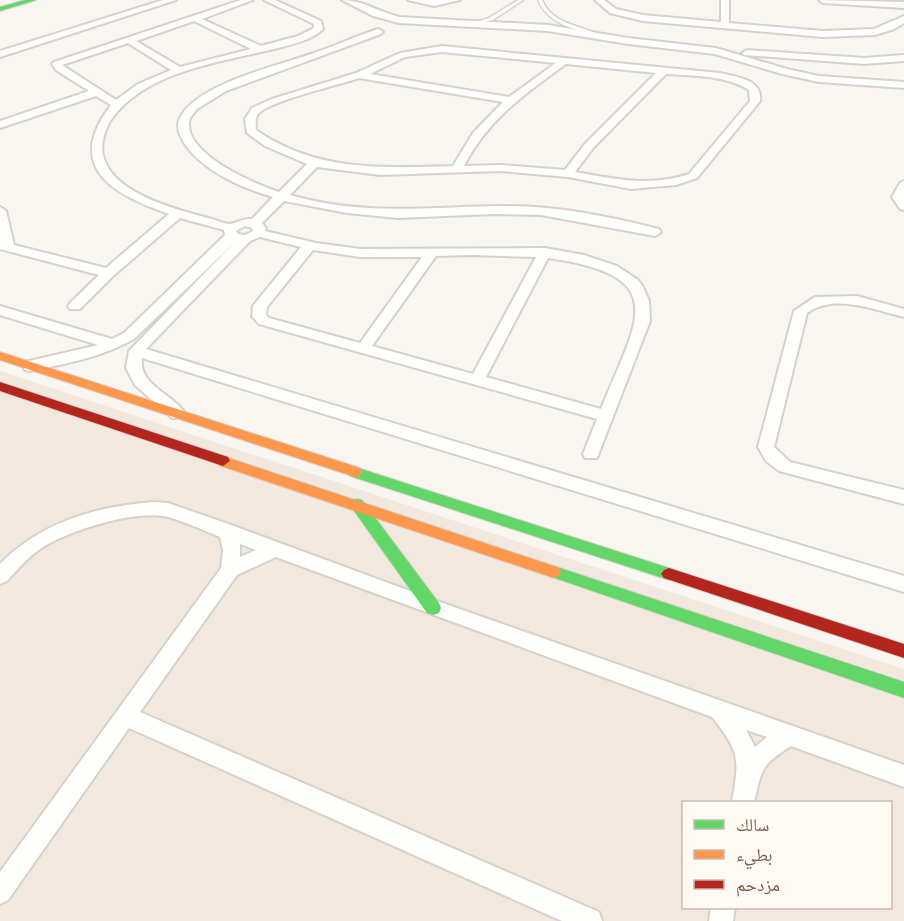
<svg xmlns="http://www.w3.org/2000/svg" width="904" height="921" viewBox="0 0 904 921" font-family="Quicksand,'Noto Naskh Arabic',sans-serif">
  <style>
    .residential { fill: #f2e8de; fill-rule: evenodd }
    .lines { fill: none; stroke-linecap: round; stroke-linejoin: round }
    .lane-casing { stroke: #d7d1cb; stroke-width: 3 }
    .street-casing { stroke: #d7d1cb; stroke-width: 4 }
    .fast-casing { stroke: #d9d2cb; stroke-width: 2 }
    .slow-casing { stroke: #d9d2cb; stroke-width: 2 }
    .jam-casing { stroke: #d9d2cb; stroke-width: 2 }
    .lane { fill: #fefefd; fill-rule: evenodd }
    .street { fill: #fefefd; fill-rule: evenodd }
    .fast { fill: #63d668; fill-rule: evenodd }
    .slow { fill: #ff974d; fill-rule: evenodd }
    .jam { fill: #b3261e; fill-rule: evenodd }
  </style>
  <rect width="100%" height="100%" fill="#f9f5f0"/>
  <path class="residential" d="M0 371 904 669V921H0ZM684 802H890V908H684Z"/>
  <g class="lines">
    <g class="lane-casing">
      <path id="lane" d="M518 0H523L493 20 473 25 471 24 489 18Z
        M538 0H542C553 25 578 24 599 35L597 36C574 29 548 24 538 0Z"/>
    </g>
    <g class="street-casing">
      <path id="street" d="M163 0H176L0 57V51Z
        M241 0H253L202 19 261 46 298 36 314 28V24L264 0H275L321 21 323 29C312 40 293 44 278 48 223 62 150 69 113 117 106 126 100 143 103 155 111 193 175 209 208 218 214 219 224 224 230 224 238 223 243 218 252 219L273 197C245 189 210 174 190 151 183 142 174 129 180 118 196 84 280 65 314 53 335 46 356 36 378 29L383 32 381 34 226 91 197 109 190 118C179 152 254 184 279 192L307 164 265 146 247 133 245 119 252 108 272 99 356 73 400 53 442 46 720 73C736 77 763 79 760 101L697 178 676 185 631 189 568 177 501 171 380 175 317 167 290 195C365 217 433 206 509 206 559 206 611 217 659 229L661 232 655 236 541 215 493 214 398 218 347 213 284 201 262 223 266 228 265 231 316 243 360 249 545 248 584 255 617 266 638 280 643 287 649 301 650 321 597 458H585L583 454 597 419 259 324 252 316 253 306 301 247 260 237 250 241 146 349 904 576V592L142 358C138 385 173 394 186 414L184 418H172L135 385 126 368 129 351 235 242 134 339C102 357 66 364 30 371L25 370 23 366 25 362 98 345 0 315V306L112 339 124 333 225 235 224 230 180 218 113 276 80 309H70L68 306 70 303 99 275 0 249V207L6 211 14 245 106 268 169 214C114 195 63 168 111 105L96 96 0 128V121L89 91 56 70 52 64 54 62ZM194 21 251 49 180 67 136 41ZM128 43 171 70 138 84 116 100 62 65ZM442 52 556 63 509 97 370 74 405 57ZM566 64 656 73 585 144 565 170 501 165 464 166C487 120 526 93 566 64ZM666 74C694 76 725 75 749 90L750 101 689 174C651 187 614 179 575 172L593 148ZM359 78 503 102 473 133 453 166C384 168 315 172 256 130 256 123 254 117 260 112 274 100 339 85 359 78ZM245 226 252 228 253 231 245 235 238 234 236 231ZM313 250 360 257H422L360 343 269 318 266 315 267 307ZM472 255 536 257 473 374 372 346 436 256ZM548 258C675 276 636 321 601 409L486 377Z
        M342 0C361 0 380 12 399 17L548 25 628 38 716 48 787 69 819 76 904 82V88L819 82 782 74 715 54 628 44 548 31 399 23 373 16Z
        M408 0H460L434 6Z
        M595 0H604L616 9 643 15 721 22V0H729V23L823 31 874 29 904 16V23L894 29 875 35 823 37 643 21 610 13Z
        M819 0 904 2V8L823 3Z
        M747 50 864 58 904 55V61L864 64 744 55 742 53Z
        M904 181V210L900 209 892 197 900 183Z
        M857 296 904 309V317C874 310 835 293 807 313L774 447 790 462 904 490V504L779 471 766 461 758 447 794 311 815 297Z
        M154 502 168 503 234 526 437 601 904 765V787L791 746C761 765 762 769 754 802H732C739 760 741 753 712 717L276 557 237 575 140 712 599 912 602 921H562L129 728 8 900 0 904V872L221 568 223 550 220 537C203 530 186 522 168 517 136 509 67 531 40 549 27 558 17 570 7 581L0 584V564C41 522 97 506 154 502ZM240 544 256 550 240 557ZM746 730 767 737 755 747Z
        M711 908H735L733 921H709Z"/>
    </g>
    <g class="fast-casing">
      <path id="fast" d="M25 0H36L0 11V7Z
        M355 467 669 568 674 570 677 574 674 578 669 580 350 476 348 472 350 468Z
        M357 499 362 500 439 603 441 608 439 613 433 615 427 613 352 508 350 504 352 500Z
        M554 566 904 682V698L549 576 546 572 549 568Z"/>
    </g>
    <g class="slow-casing">
      <path id="slow" d="M0 352 360 468 362 472 360 476 355 477 0 360Z
        M223 456 554 566 559 568 562 572 559 576 554 578 218 465 216 461 218 457Z"/>
    </g>
    <g class="jam-casing">
      <path id="jam" d="M0 382 228 457 230 461 223 466 0 391Z
        M669 568 904 644V658L664 578 661 574 664 570Z"/>
    </g>
    <use href="#lane" class="lane"/>
    <use href="#street" class="street"/>
    <use href="#fast" class="fast"/>
    <use href="#slow" class="slow"/>
    <use href="#jam" class="jam"/>
  </g>
  <rect x="682" y="801" width="210" height="108" fill="#fffaf3" stroke="#cabbb1" stroke-width="1.5"/>
  <rect x="694" y="820" width="30" height="9" fill="#63d668" stroke="#cabbb1" stroke-width="1.5"/>
  <text x="736" y="831" font-size="18" fill="#7a5c4d">سالك</text>
  <rect x="694" y="850" width="30" height="9" fill="#ff974d" stroke="#cabbb1" stroke-width="1.5"/>
  <text x="736" y="861" font-size="18" fill="#7a5c4d">بطيء</text>
  <rect x="694" y="880" width="30" height="9" fill="#b3261e" stroke="#cabbb1" stroke-width="1.5"/>
  <text x="736" y="891" font-size="18" fill="#7a5c4d">مزدحم</text>
</svg>
